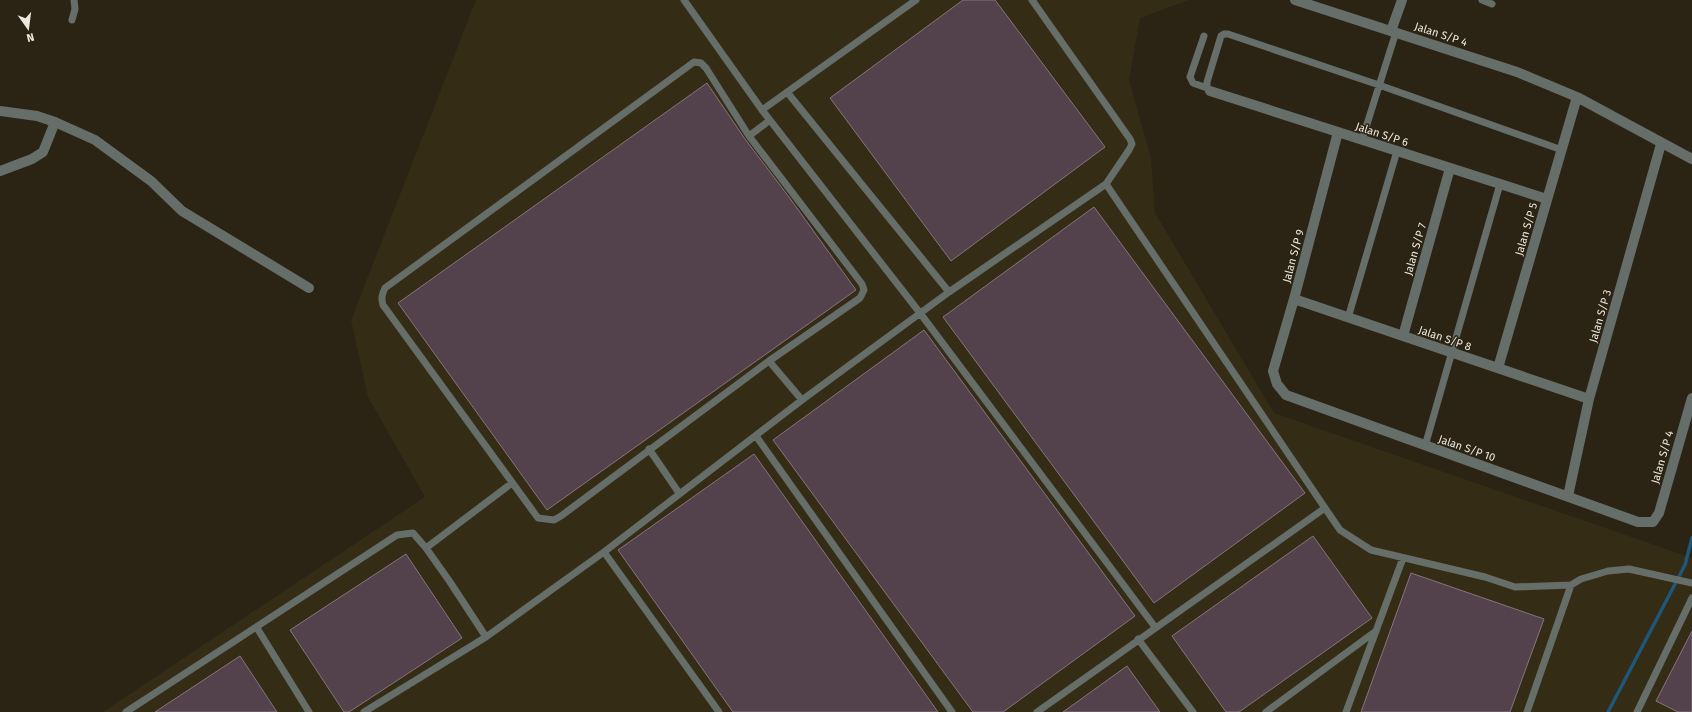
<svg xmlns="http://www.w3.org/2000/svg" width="1692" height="712" viewBox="0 0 1692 712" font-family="'Fira Sans',sans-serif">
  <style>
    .built { fill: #352c16 }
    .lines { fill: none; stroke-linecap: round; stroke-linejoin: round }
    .stream { stroke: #1e577a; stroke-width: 3.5 }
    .building { fill: #53424b; stroke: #87747e }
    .service { stroke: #666e69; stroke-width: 7 }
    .minor { stroke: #666e69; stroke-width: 10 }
    .labels { text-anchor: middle; stroke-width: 3; stroke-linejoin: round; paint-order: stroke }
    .street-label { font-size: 11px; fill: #eee9df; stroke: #2b2415 }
  </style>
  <rect width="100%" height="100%" fill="#2b2415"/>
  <path class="built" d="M476 0H1189L1140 18 1129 80 1151 158 1155 213 1274 413 1692 558V712H103L425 497 368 397 351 320Z"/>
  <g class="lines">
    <path class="stream" d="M1608 712 1685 565 1692 538"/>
  </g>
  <path class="building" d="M963 0H995L1105 147 951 261 830 98Z
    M707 83 745 139 789 197 856 290 547 510 398 303Z
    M1094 207 1305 493 1154 603 943 317Z
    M924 330 1135 616 1003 712H973L773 440Z
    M754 454 938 712H733L618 550Z
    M1313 536 1372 618 1239 712H1226L1172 636Z
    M406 554 462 638 349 712H344L290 630Z
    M1411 573 1544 619 1510 712H1361Z
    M1692 631V712H1678L1656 701Z
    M240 656 277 712H155Z
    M1127 666 1160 712H1063Z"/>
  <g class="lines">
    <path class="service" d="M684 0 762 110 920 313 1155 627
      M1482 0 1492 4
      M72 20 75 9 74 0
      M1204 36 1190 77 1193 83 1207 88
      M694 62 701 63 706 68 749 136 862 284 864 290 860 298 769 361 561 516 554 520 538 518 383 305C381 298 382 294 385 288Z
      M1210 91 1207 88V82L1221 36 1224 34H1228L1379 85 1562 150
      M787 92 949 292
      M762 110 916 0
      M749 136 770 120
      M1362 140 1396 32
      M1106 184 1325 508
      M1348 318 1397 151
      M769 361 802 400
      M756 436 952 712
      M1425 446 1500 184
      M649 449 679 493
      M426 548 512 483
      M604 552 719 712
      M257 628 309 712
      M1138 639 1193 712
      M126 712 397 535 413 533 426 548 450 582 486 637
      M364 712 486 637 604 552 802 400 949 292 1106 184 1129 150 1132 144 1130 139 1032 0
      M1037 712 1325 508 1340 530 1371 550 1485 577 1515 587 1571 585 1581 579 1608 571 1629 569 1692 583
      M1266 712 1376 631
      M1346 712 1403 558
      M1527 712 1571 585
      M1637 712 1692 598"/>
    <path class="minor" d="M1295 0 1517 72 1577 97 1692 159
      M1391 31 1402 0
      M1210 91 1547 199
      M0 111 37 116 55 122 95 140 151 181 182 211 309 288
      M1338 132 1294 299 1273 371 1277 384 1286 395 1638 522H1653L1659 513 1692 398
      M0 171 32 159 43 152 55 122
      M1294 299 1589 399
      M1403 336 1450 168
      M1498 368 1577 97
      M1568 496 1589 399 1661 144"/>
  </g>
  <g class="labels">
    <g class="street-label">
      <text transform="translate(1441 34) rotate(18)" y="4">Jalan S/P 4</text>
      <text transform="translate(1382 134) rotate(18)" y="4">Jalan S/P 6</text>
      <text transform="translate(1526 229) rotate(-74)" y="4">Jalan S/P 5</text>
      <text transform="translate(1415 249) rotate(-74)" y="4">Jalan S/P 7</text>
      <text transform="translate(1293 256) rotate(-75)" y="4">Jalan S/P 9</text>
      <text transform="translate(1600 316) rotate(-74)" y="4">Jalan S/P 3</text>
      <text transform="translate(1445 338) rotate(19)" y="4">Jalan S/P 8</text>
      <text transform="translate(1467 448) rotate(19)" y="4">Jalan S/P 10</text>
      <text transform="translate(1662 457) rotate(-74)" y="4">Jalan S/P 4</text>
    </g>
  </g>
  <g transform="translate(28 28) rotate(166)" stroke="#2b2415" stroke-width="3" paint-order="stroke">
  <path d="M0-3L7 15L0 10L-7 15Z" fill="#eee9df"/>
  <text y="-6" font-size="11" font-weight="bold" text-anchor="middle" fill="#eee9df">N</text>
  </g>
</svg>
